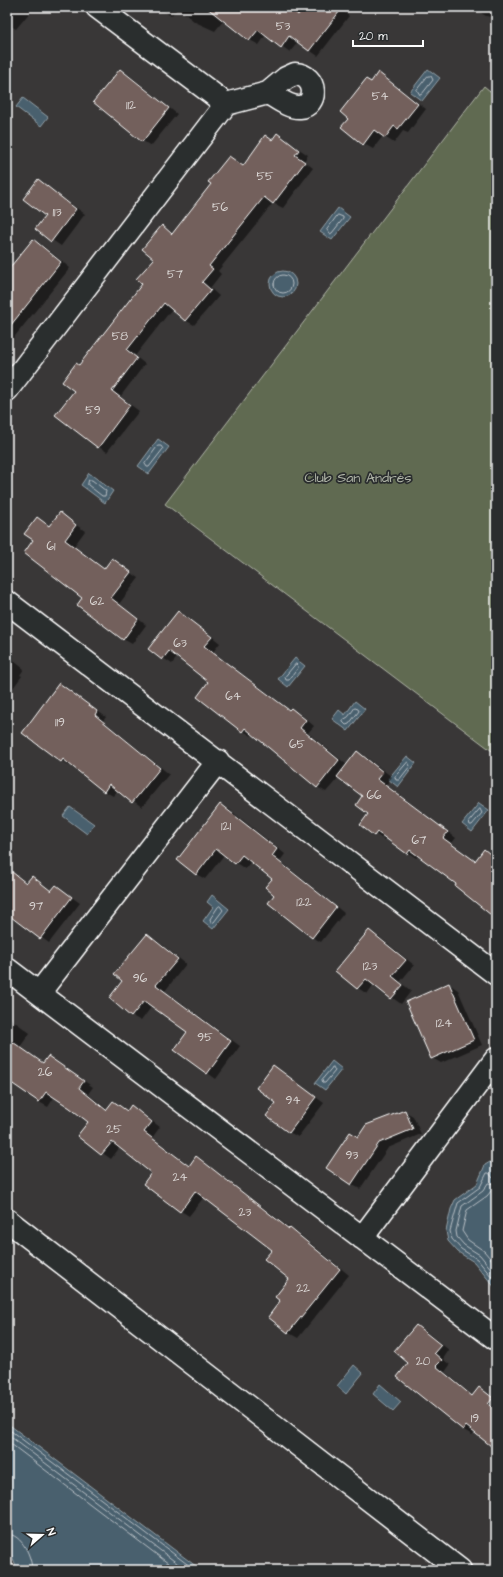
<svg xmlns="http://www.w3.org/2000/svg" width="503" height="1577" viewBox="0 0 503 1577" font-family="'Architects Daughter',sans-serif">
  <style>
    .green { fill: #616b51; stroke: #b0b5a8 }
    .water { fill: #4a606e; stroke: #92a0a8 }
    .shadow { fill: #0007 }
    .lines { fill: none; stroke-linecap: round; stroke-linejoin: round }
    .shore { stroke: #b7bfc5; stroke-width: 1 }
    .building { fill: #73615c; stroke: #fff }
    .minor-casing { stroke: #fff; stroke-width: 25 }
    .minor { stroke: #2a2d2e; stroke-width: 22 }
    .labels { text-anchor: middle; stroke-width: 3.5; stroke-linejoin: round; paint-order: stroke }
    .number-label { font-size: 12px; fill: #dcd8d6 }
    .park-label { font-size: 14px; fill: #b0b5a8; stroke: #2a2d2e }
  </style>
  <rect width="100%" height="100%" fill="#393737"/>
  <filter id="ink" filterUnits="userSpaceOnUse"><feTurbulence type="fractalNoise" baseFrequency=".025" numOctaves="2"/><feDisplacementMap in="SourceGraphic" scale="8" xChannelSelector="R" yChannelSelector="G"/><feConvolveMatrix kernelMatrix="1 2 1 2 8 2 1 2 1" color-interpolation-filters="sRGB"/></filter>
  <g filter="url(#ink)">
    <path class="green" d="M484 86 496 96V754L165 504Z"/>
    <path class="water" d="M428 69 440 78 422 101 410 92Z
      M23 98 48 117 41 126 16 107Z
      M338 208 350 217 332 240 320 232Z
      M270 284a13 13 0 1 1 26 0a13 13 0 1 1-26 0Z
      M158 439 169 447 149 474 138 466Z
      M89 473 113 491 105 503 81 485Z
      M295 658 305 666 288 687 278 679Z
      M355 701 365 709 348 731 332 719 339 710 345 715Z
      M407 756 416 763 398 787 388 779Z
      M479 803 489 810 472 832 462 824Z
      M70 807 94 824 87 834 63 816Z
      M212 895 229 909 213 929 203 921 213 907 207 902Z
      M332 1061 342 1069 325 1090 315 1083Z
      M490 1162 494 1166 493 1173 496 1178V1289L474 1262 458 1252 448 1241 446 1231 451 1209 455 1200 477 1184 485 1165Z
      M354 1365 363 1373 346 1394 337 1386Z
      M380 1384 401 1402 393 1411 373 1394Z
      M7 1423 201 1570H18L7 1545Z"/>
    <path class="shadow" d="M7 7H26L31 11 16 29 7 24Z
      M158 7H289L299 15 305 7H337L349 16 318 56 298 42 290 52 266 35 259 45 250 40 224 20 215 31 195 22 178 8 171 16Z
      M473 7H496V18L486 16 473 8Z
      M120 70 129 75 177 114 151 146 143 141Z
      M378 74 387 79 426 109 408 133 403 131 394 143 383 136 373 149 364 144 343 127Z
      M277 134 308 155 304 161 313 168 283 208 273 203 218 271 221 274 210 288 219 296 194 325 185 320 172 309 135 356 145 364 120 397 139 411 107 452 99 447 75 391 79 366 144 284 155 258 162 226 174 234 212 184 230 157 244 166 273 141Z
      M38 181 85 214 61 246 36 229 47 216Z
      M33 240 42 245 70 268 7 346V265L11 268Z
      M60 514 85 531 74 546 105 569 112 560 139 578 119 604 146 625 132 644 123 639 83 598 35 540 37 518 50 526Z
      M178 612 187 617 220 643 213 652 290 710 291 709 300 714 314 726 308 733 347 765 357 752 366 757 392 777 386 785 456 838 451 844 476 862 485 851 496 858V918L457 884 419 855 416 858 386 837 384 840 362 825 370 814 364 796 339 777 326 792 317 787 253 734 252 736 243 731 198 697 209 682 178 656 172 664 150 649Z
      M7 650 12 654 9 657 24 669 20 675 22 676 7 696Z
      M59 684 106 717 103 721 169 774 142 807 118 790 113 796 104 791 71 765 70 766 61 761Z
      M221 805 230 810 285 854 280 861 344 913 321 942 312 937 276 895 273 878 251 861 245 869 224 855 205 879 196 874Z
      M7 844 14 850 7 858Z
      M7 868 28 884 32 877 52 891 56 886 80 903 49 943 15 918 9 926 7 925Z
      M369 931 378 936 414 965 400 982 411 991 401 1004 374 984 367 994 358 988 336 971Z
      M147 935 156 940 186 964 165 991 240 1046 216 1079 176 1050 188 1032 152 1006 141 1021 132 1016 124 981Z
      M449 984 458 990 482 1045 441 1063 432 1058Z
      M7 1016 30 1033 20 1047 44 1063 57 1062 93 1087 88 1094 108 1110 114 1102 128 1111 131 1107 140 1112 160 1127 152 1138 190 1166 196 1158 205 1163 291 1229 299 1234 349 1275 298 1338 289 1333 269 1317 282 1301 290 1279 273 1250 204 1197 189 1216 181 1211 152 1173 120 1147 111 1159 79 1136 90 1122 55 1096 48 1107 39 1102 7 1064Z
      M273 1066 324 1103 298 1137 289 1132 277 1103Z
      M404 1111 413 1116 421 1134 388 1148 360 1189 351 1184 359 1138Z
      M417 1326 425 1331 449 1350 443 1359 450 1365 445 1372 473 1396 479 1388 496 1400V1448L475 1432 472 1435 464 1430 399 1376 409 1363Z"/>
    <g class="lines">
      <path class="shore" d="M428 76H431L433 80 422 94 420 95 417 90Z
        M338 215 343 217V219L332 233 330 234 327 230Z
        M274 284a9 9 0 1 1 18 0a9 9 0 1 1-18 0Z
        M158 446H161L163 449 149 467H147L145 464Z
        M89 480H92L106 491 105 496H102L88 485Z
        M296 664 298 666V668L289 680H286L285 677Z
        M355 708 358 709 359 711 349 724 346 725 343 722V720L348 717Z
        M408 762 410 766 399 780H396L395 777Z
        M480 809 482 813 472 825H470L469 822Z
        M220 906 223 910 214 922 211 923 210 919 218 907Z
        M333 1067 335 1071 325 1083H323L322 1080Z
        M496 1179 493 1178 489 1173H487L480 1187 458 1203 450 1231 452 1239 461 1249 477 1259 496 1282
        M496 1184 488 1183 483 1191 462 1206 456 1231 457 1237 464 1245 480 1255 496 1275
        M496 1190H492L487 1196 467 1210 462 1231 468 1240 484 1251 496 1265
        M7 1428 195 1570
        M7 1434 186 1570
        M7 1441 177 1570
        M7 1534C22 1534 32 1557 32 1570"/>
    </g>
    <path class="building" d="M206 7H289L298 15 304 7H343L309 51 289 36 281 48 258 30 249 41Z
      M120 69 169 108 142 142 93 102Z
      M378 72 418 104 398 129 394 126 385 138 374 130 363 145 341 127 348 119 340 112 366 79 371 82Z
      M277 133 299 150 295 155 305 162 273 204 264 197 209 266 213 269 202 282 211 290 185 321 164 303 127 350 137 358 112 391 130 405 98 448 55 415 74 391 62 382 76 363 79 365 142 284 136 279 154 259 142 249 162 225 172 234 211 184 208 182 229 156 243 166 265 135 272 140Z
      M38 179 76 209 51 242 35 229 45 216 23 199Z
      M33 239 61 262 7 330V271Z
      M60 512 76 525 65 540 104 569 112 558 131 572 111 598 138 619 123 640 77 605 82 598 24 553 33 540 24 534 37 517 49 526Z
      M178 611 212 637 204 646 289 710 291 708 306 720 300 728 339 760 317 788 245 728 242 732 197 697 208 682 169 651 162 660 148 649Z
      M59 683 97 711 95 715 160 768 132 803 109 784 104 792 63 759 61 762 22 733Z
      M357 751 383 772 377 779 448 832 443 838 475 861 484 849 496 859V919L455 886 456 884 410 850 407 854 377 832 374 836 360 825 368 814 356 805 362 796 337 777Z
      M220 804 277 849 272 856 336 907 312 938 268 903 274 895 265 887 272 879 242 855 235 864 216 849 196 875 177 860Z
      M7 868 26 883 32 876 51 891 56 885 72 897 40 939 7 914Z
      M369 930 406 960 392 976 403 985 391 999 366 979 357 989 335 971Z
      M147 934 178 959 156 985 231 1041 207 1074 174 1050 187 1032 144 1001 131 1017 109 998 122 981 114 974Z
      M449 983 474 1040 431 1059 406 1002Z
      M7 1038 43 1063 48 1056 84 1081 79 1088 106 1110 113 1101 127 1111 131 1105 152 1122 144 1132 189 1166 196 1156 289 1229 290 1228 340 1269 288 1333 268 1317 280 1301 275 1297 289 1279 264 1259 272 1250 195 1191 180 1212 143 1184 151 1173 112 1142 101 1155 77 1136 88 1122 70 1108 46 1092 39 1102 7 1080Z
      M273 1065 316 1097 289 1133 266 1116 276 1103 256 1088Z
      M405 1110 413 1129 379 1143 351 1185 326 1168 350 1132 358 1137 366 1125Z
      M416 1325 441 1345 434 1353 442 1360 436 1366 472 1396 479 1387 493 1398 488 1404 496 1410V1450L466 1426 463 1430 397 1377 408 1363 394 1351Z"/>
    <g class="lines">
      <g class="minor-casing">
        <path id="minor" d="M97 7 226 104
          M295 74C318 75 318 106 300 107 289 108 277 98 268 93L286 78Z
          M7 390 226 104 268 93
          M7 602 496 974
          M7 969 496 1339
          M39 993 218 761
          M7 1220 460 1570
          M362 1238 496 1059"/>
      </g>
      <use href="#minor" class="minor"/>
    </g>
  </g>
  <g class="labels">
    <g class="number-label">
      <text x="283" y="30">53</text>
      <text x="380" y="100">54</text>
      <text x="131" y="109">112</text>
      <text x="265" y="180">55</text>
      <text x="220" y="211">56</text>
      <text x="57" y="216">113</text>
      <text x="175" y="278">57</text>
      <text x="120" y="340">58</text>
      <text x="93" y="414">59</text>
      <text x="51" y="550">61</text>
      <text x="97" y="605">62</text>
      <text x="180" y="647">63</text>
      <text x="233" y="700">64</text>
      <text x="60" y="726">119</text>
      <text x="297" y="748">65</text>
      <text x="374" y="799">66</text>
      <text x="226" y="830">121</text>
      <text x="419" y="844">67</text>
      <text x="304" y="906">122</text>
      <text x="36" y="910">97</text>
      <text x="370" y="970">123</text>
      <text x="140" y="982">96</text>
      <text x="444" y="1027">124</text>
      <text x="205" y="1041">95</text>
      <text x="45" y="1076">26</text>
      <text x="293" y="1104">94</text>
      <text x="114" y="1133">25</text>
      <text x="352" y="1159">93</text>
      <text x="180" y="1181">24</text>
      <text x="245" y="1216">23</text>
      <text x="303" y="1292">22</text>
      <text x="423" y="1365">20</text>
      <text x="475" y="1422">19</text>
    </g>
    <g class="park-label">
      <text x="358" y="482">Club San Andrés</text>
    </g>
  </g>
  <rect width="503" height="1577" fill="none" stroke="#2a2d2e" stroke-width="24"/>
  <rect x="12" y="12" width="479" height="1553" fill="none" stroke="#fff" stroke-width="1.5" filter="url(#ink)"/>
  <g transform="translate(42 1535) rotate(70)" stroke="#2a2d2e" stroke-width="3" paint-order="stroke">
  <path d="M0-3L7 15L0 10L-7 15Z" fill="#ffffff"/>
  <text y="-6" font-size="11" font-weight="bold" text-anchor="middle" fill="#ffffff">N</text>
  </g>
  <path d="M353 40v6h70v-6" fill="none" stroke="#ffffff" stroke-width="2"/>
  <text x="359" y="40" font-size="12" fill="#ffffff" stroke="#2a2d2e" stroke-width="3" paint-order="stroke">20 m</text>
</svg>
